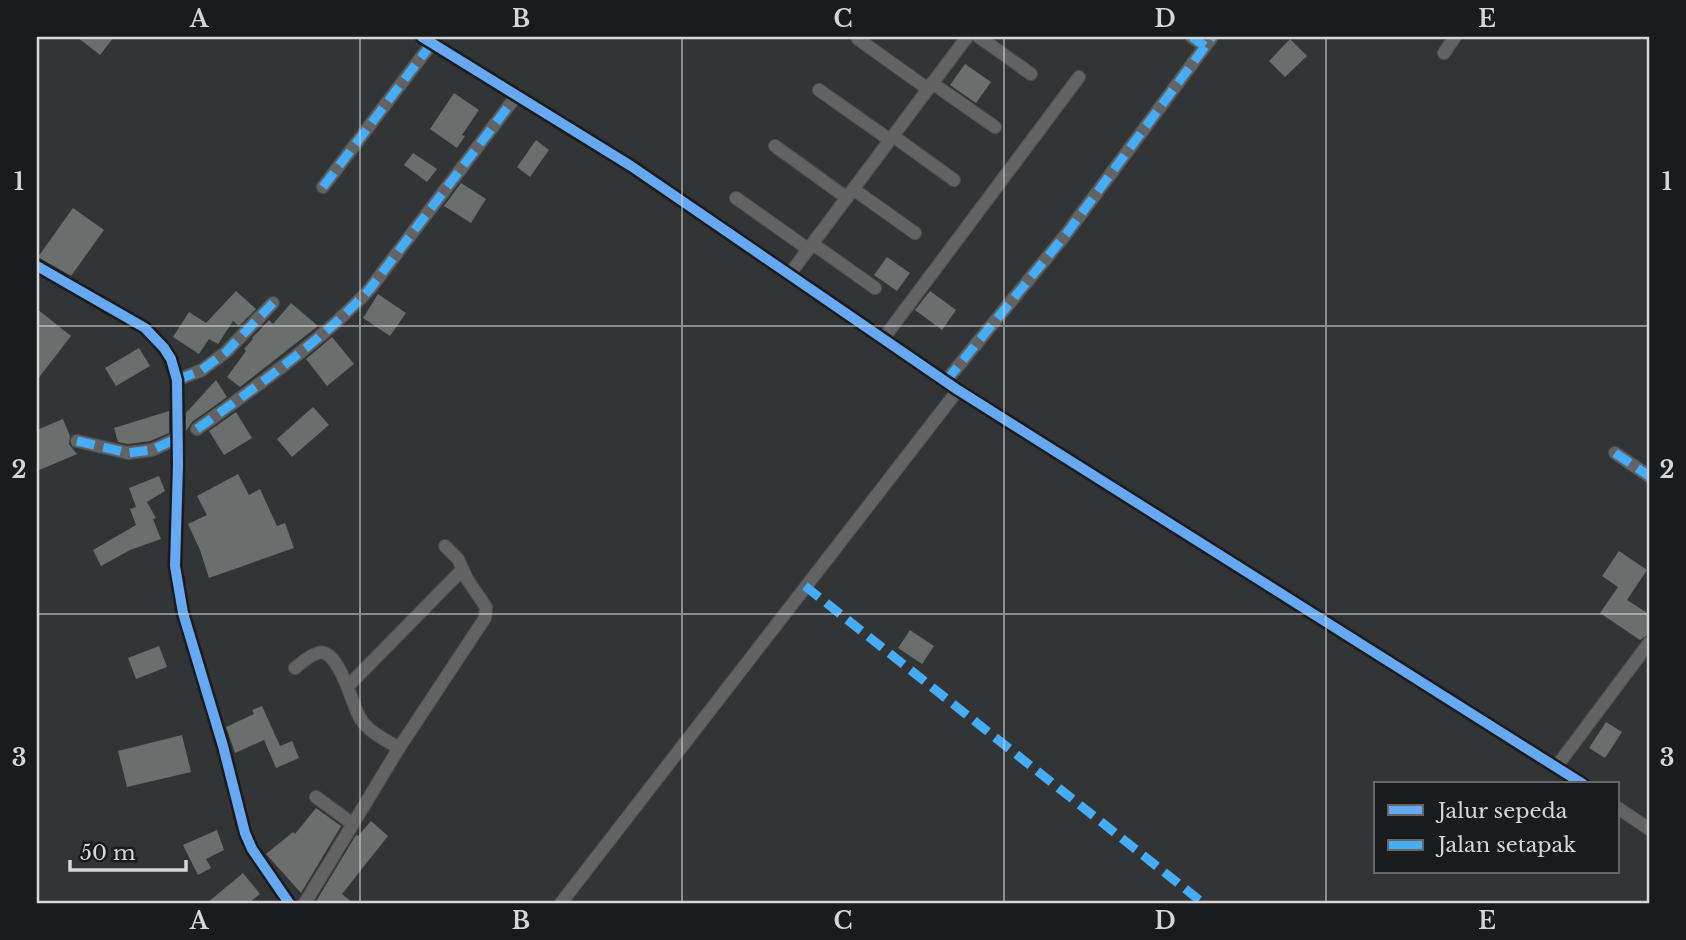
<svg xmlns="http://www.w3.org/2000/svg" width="1686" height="940" viewBox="0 0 1686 940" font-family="'Libre Baskerville',serif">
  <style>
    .building { fill: #6c6d6d }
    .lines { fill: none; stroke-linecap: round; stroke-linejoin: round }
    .minor-casing { stroke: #505051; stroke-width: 14 }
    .minor { stroke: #636364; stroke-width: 12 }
    .quiet { stroke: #46acf6; stroke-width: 9; stroke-dasharray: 18 9; stroke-linecap: butt }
    .cycleway-casing { stroke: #1a1b1c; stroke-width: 15 }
    .cycleway { stroke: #66a8f1; stroke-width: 10 }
    .grid { fill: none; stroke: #d5d6d8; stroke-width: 2; stroke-opacity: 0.55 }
    .neatline { fill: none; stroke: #d5d6d8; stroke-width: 2.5 }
    .grid-label { font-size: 23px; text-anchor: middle; font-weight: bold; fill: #d5d6d8 }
  </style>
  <rect width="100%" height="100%" fill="#333435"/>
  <path class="building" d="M77 37H114L100 55Z
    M1290 39 1307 56 1285 77 1269 61Z
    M965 64 991 82 976 103 950 85Z
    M454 93 479 110 462 135 465 136 457 148 430 129Z
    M536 140 549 150 530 177 517 167Z
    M413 153 437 169 427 182 404 165Z
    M461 183 486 199 471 223 444 206Z
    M73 208 104 230 71 276 38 257Z
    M887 257 910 273 897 291 874 275Z
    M236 291 256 309 239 326 233 321 218 344 209 339 199 354 173 337 189 312 206 323Z
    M930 291 956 310 942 330 915 310Z
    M378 294 406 313 390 336 363 318Z
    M291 303 318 326 240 387 227 377 246 351 244 349 253 339 252 338 269 320 273 324Z
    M37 309 71 336 37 380Z
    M332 337 354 364 327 386 306 359Z
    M139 348 150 366 116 386 105 368Z
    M216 380 227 397 192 422 186 431V413Z
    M313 407 329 425 292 457 277 439Z
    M169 411V433L150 441 128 444 118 442 114 428Z
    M236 412 252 438 224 455 209 431Z
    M63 419 70 436 69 444 77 454 37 471V430Z
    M238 474 249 495 260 489 277 526 285 523 294 548 209 578 200 550 188 524 207 515 197 496Z
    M159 476 165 491 147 502 156 518 153 519 161 539 130 550 101 566 93 550 136 525 130 509 136 507 129 488Z
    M1619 551 1647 570 1627 600 1649 614V634L1640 640 1600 613 1618 587 1602 576Z
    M910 630 934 646 922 664 898 648Z
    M159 646 167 667 136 679 128 658Z
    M262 706 280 746 292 741 299 758 276 768 264 740 235 753 226 727 254 714 252 710Z
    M1606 722 1622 732 1605 758 1589 748Z
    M182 735 191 772 127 787 118 751Z
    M316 808 341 826 301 893 266 854 293 832 295 834Z
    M371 821 388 836 342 894 353 903H315L356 835 358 836Z
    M217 830 224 850 206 859 211 868 198 875 183 845Z
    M243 873 260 894 249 903H207Z"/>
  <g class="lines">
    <g class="minor-casing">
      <path id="minor" d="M422 37 631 166 958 390 1583 784
        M979 37 1031 74
        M1192 37 1205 46
        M858 39 928 89
        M1444 53 1455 37
        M932 83 995 127
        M819 90 890 140
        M893 136 954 180
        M775 146 847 198
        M323 187 432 43
        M853 189 915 233
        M736 198 808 249
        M813 244 875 288
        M37 266 145 328 164 348 171 359 177 380 178 465 175 566 183 613 223 746 245 833 252 849 289 903
        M789 275 967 37
        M883 339 1079 77
        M177 380 202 370 226 352 273 303
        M946 381 1067 233 1212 37
        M197 429C257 386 319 343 369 290L517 95
        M77 441 128 453 152 450 178 438
        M1615 453 1649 476
        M295 668C301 663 310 655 318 653 339 647 352 705 360 718 368 732 386 740 399 748
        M348 686 462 570
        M1557 766 1649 643
        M316 797 353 824
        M1618 808 1649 829
        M305 903 399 748 485 618 486 607 467 579 458 559 445 546
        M561 903 958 390"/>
    </g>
    <use href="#minor" class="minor"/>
    <path class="quiet" d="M1192 37 1205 46
      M323 187 432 43
      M177 380 202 370 226 352 273 303
      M946 381 1067 233 1212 37
      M197 429C257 386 319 343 369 290L517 95
      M77 441 128 453 152 450 178 438
      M1615 453 1649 476
      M805 586 1203 903"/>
    <g class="cycleway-casing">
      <path id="cycleway" d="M422 37 631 166 958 390 1583 784
        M37 266 145 328 164 348 171 359 177 380 178 465 175 566 183 613 223 746 245 833 252 849 289 903"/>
    </g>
    <use href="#cycleway" class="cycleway"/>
  </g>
  <path class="grid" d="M360 37V903M682 37V903M1004 37V903M1326 37V903M37 326H1649M37 614H1649"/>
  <rect width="1686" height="940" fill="none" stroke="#1a1b1c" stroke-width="77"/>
  <rect x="1374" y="782" width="245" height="91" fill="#1a1b1c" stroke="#656667" stroke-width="2"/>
  <rect x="1388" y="805" width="35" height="10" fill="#66a8f1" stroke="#656667" stroke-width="2"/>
  <text x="1438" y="818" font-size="21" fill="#d5d6d8">Jalur sepeda</text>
  <rect x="1388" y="840" width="35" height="10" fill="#46acf6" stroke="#656667" stroke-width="2"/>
  <text x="1438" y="852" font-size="21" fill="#d5d6d8">Jalan setapak</text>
  <path d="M70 860v10h116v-10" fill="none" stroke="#d5d6d8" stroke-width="3.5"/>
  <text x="80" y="860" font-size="21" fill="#d5d6d8" stroke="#1a1b1c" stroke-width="5" paint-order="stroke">50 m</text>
  <rect x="38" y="38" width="1610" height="864" class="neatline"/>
  <g class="grid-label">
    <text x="199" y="27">A</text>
    <text x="521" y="27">B</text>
    <text x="843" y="27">C</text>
    <text x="1165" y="27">D</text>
    <text x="1487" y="27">E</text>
    <text x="19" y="190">1</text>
    <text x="1667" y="190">1</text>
    <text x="19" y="478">2</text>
    <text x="1667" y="478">2</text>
    <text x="19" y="766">3</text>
    <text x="1667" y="766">3</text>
    <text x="199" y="929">A</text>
    <text x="521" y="929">B</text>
    <text x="843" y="929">C</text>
    <text x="1165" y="929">D</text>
    <text x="1487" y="929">E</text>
  </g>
</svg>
